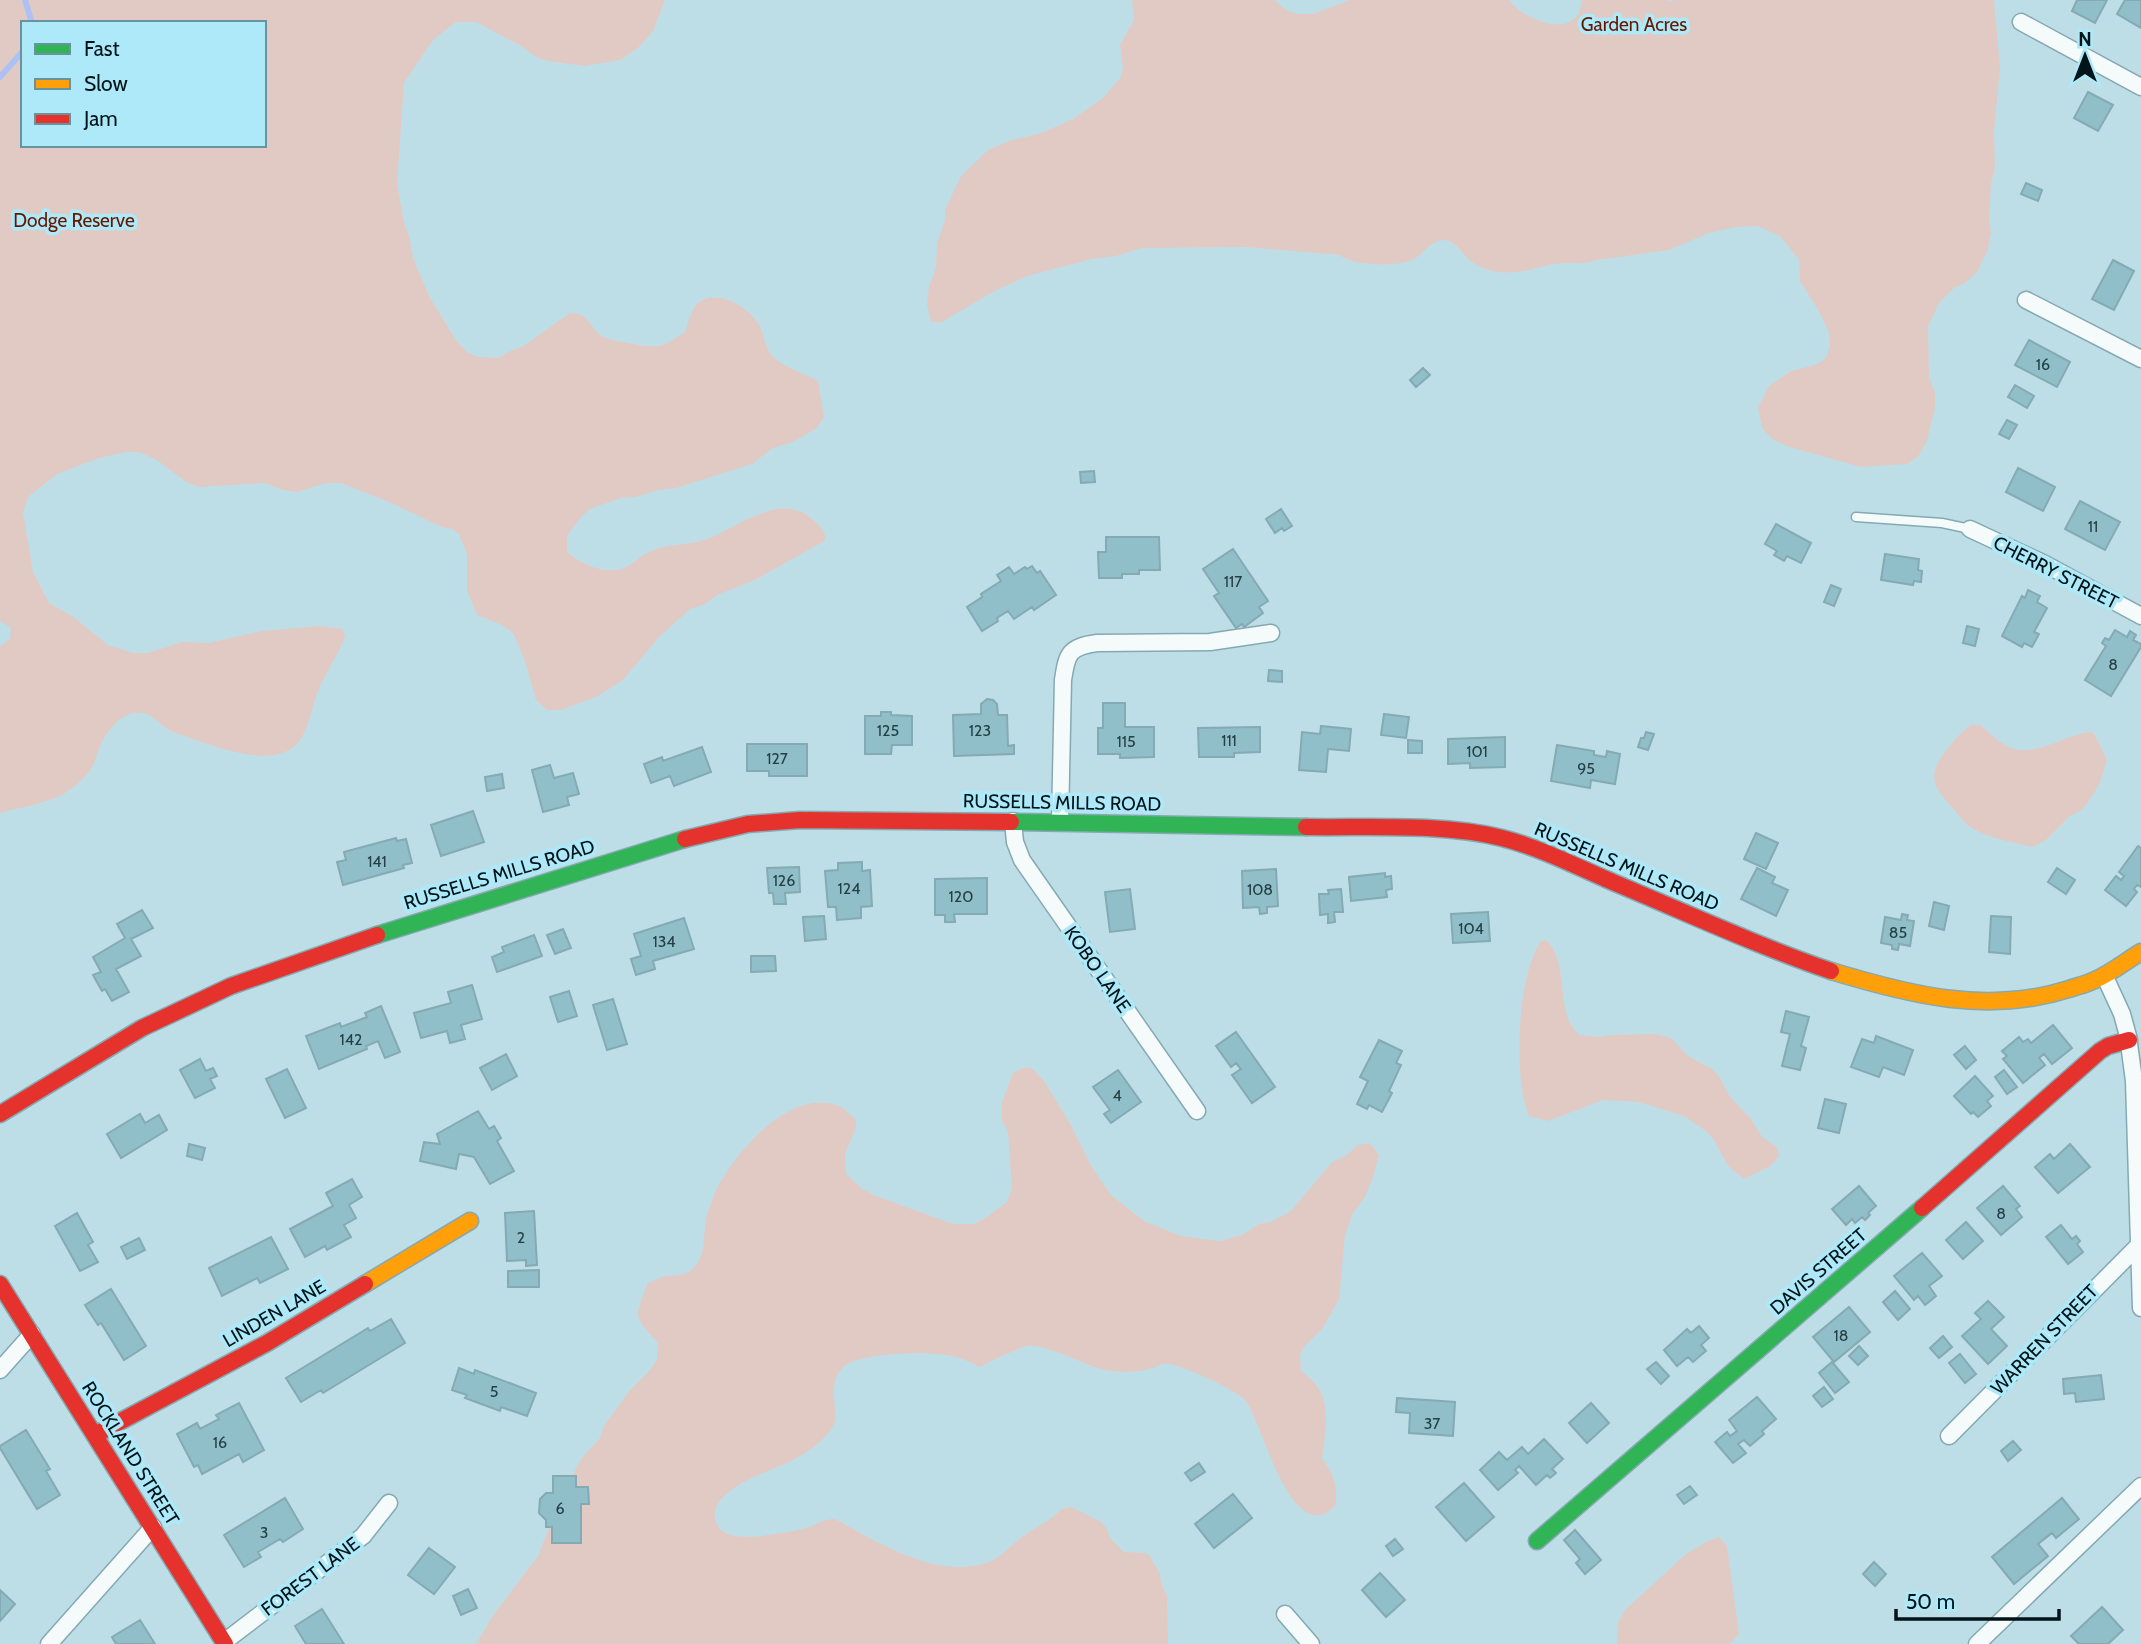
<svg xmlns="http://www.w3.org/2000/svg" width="2141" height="1644" viewBox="0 0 2141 1644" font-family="Cabin,sans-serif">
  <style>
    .green { fill: #e1cac4; fill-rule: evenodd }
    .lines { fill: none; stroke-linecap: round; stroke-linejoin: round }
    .stream { stroke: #aec1f4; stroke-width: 6 }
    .building { fill: #90bfc9; stroke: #84aab3; stroke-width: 2 }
    .lane-casing { stroke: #84a9b2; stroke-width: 11 }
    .street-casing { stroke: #84a9b2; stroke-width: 19 }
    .fast-casing { stroke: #84a9b2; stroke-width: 19 }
    .slow-casing { stroke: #84a9b2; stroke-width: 19 }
    .jam-casing { stroke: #84a9b2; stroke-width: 19 }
    .lane { stroke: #f5fafb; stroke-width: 8 }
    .street { stroke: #f5fafb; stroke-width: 16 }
    .fast { stroke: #30b455; stroke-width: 16 }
    .slow { stroke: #ff9f0a; stroke-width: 16 }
    .jam { stroke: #e5322d; stroke-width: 16 }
    .labels { text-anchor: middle; stroke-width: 7; stroke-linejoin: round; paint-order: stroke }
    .number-label { font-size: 16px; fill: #243f45 }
    .park-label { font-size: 19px; fill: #671600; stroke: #ade9f8 }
    .street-label { font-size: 19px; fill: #001419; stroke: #ade9f8 }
  </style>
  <rect width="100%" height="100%" fill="#bedee7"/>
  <path class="green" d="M0 0H665L653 31 638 48 620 60 585 66 554 62 538 58 521 46 476 22H456L433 40 404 83 397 184 405 227 409 235 413 258 429 296 455 339 467 352 478 357 498 358 512 350 522 347 570 313C592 313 589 330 604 337 612 341 651 348 659 346 668 344 676 337 684 333 688 325 691 310 697 304 715 287 748 307 758 323 765 334 764 349 774 358 785 367 805 374 818 381L824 417 817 428 793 442 773 448 752 464 676 488 658 490 636 497 621 498 590 509 580 518 567 536V552C580 563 598 572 616 570 629 569 638 557 649 552 666 543 689 546 707 539 739 527 780 491 812 519 820 526 824 529 826 540L755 580 717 595 703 605 690 609 660 636 623 680 598 696 561 710H547L536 700 525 661 514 634 502 625 477 615 467 590V554L459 534 452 529 442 527 389 502 341 483H326L297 492 283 490 264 483 199 487 186 482 157 460 139 452H126L99 458 57 474 29 496 23 512 33 572 49 603 72 616 108 645 133 653H148L182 642 209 643 262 631 320 626 343 629 345 636C338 657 324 674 317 694 311 709 309 727 300 740 276 775 204 742 173 732 163 727 156 718 146 714 126 707 109 728 101 744 97 753 96 761 91 769 87 775 81 781 76 785 56 803 25 806 0 813V646L10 639 11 628 0 621ZM23 23H264V145H23Z
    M1132 0H1275L1286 10 1296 14H1313L1350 0H1509C1520 16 1561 36 1577 16 1580 12 1581 5 1582 0H1666L1670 2 1673 0H1994L2000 68 1994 131 1995 168 1991 183 1989 219 1991 232 1988 249 1977 272 1965 283 1954 288 1939 303 1928 327 1929 377 1935 393V407L1927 441 1918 457 1907 464 1861 467 1789 447 1772 439 1762 428 1758 408 1769 386 1791 371 1818 364 1826 358 1830 346 1829 333 1820 313 1800 281 1799 260 1781 237 1758 226 1735 227 1709 233 1669 250 1597 260C1581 266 1565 261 1549 265 1523 272 1496 279 1472 262 1462 255 1457 240 1443 240 1431 240 1423 255 1412 260 1397 267 1352 266 1340 255L1246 247 1142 248 1116 256 1092 259 1027 276 991 293 942 322H931L927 305 929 286 936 268 937 243 945 220V210L961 176 988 150 1009 141 1042 133 1073 119 1103 98 1120 78 1123 68 1120 45 1134 20Z
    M1971 725H1981C2013 757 2024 755 2065 739 2074 736 2082 732 2092 732L2096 737 2107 760 2099 785 2084 808 2069 817 2046 840 2033 847C2013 842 1990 839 1972 828 1964 823 1958 815 1953 808 1930 785 1928 773 1948 748 1955 739 1961 732 1971 725Z
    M1546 940C1566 957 1559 999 1569 1021 1571 1026 1576 1031 1579 1035L1600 1037 1611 1035 1655 1034 1671 1038 1688 1056 1712 1069 1719 1076 1730 1097 1751 1119 1762 1137 1777 1147 1779 1157 1769 1167 1744 1179 1728 1166 1714 1140 1706 1131 1684 1116 1638 1102 1603 1100 1548 1121 1529 1116C1526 1107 1523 1098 1522 1089 1516 1050 1519 974 1541 941Z
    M1026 1067 1033 1069 1044 1081 1072 1127 1091 1166 1111 1195 1144 1221 1181 1236 1220 1241 1242 1235 1259 1224 1271 1222 1291 1211 1332 1162 1345 1156 1358 1145 1370 1143 1379 1155 1373 1177 1365 1197 1353 1213 1345 1235 1339 1299 1323 1328 1303 1348 1300 1356 1301 1371C1306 1375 1313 1380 1317 1386 1331 1407 1325 1435 1322 1458 1333 1473 1339 1487 1335 1506 1331 1510 1327 1513 1322 1515 1284 1523 1262 1422 1245 1400 1238 1391 1175 1361 1163 1364 1159 1364 1156 1367 1153 1368 1140 1372 1119 1373 1105 1370 1085 1366 1047 1344 1028 1346 1020 1347 989 1362 979 1367 973 1364 966 1360 960 1358 936 1350 872 1352 849 1363 845 1365 840 1370 838 1374 833 1383 834 1391 834 1400 835 1406 836 1415 835 1421 831 1436 810 1450 797 1458 778 1469 711 1487 715 1517 716 1524 719 1530 726 1533 742 1542 793 1532 810 1527 819 1523 824 1519 835 1519 880 1543 938 1582 992 1561 1002 1556 1012 1544 1022 1537 1035 1527 1050 1522 1061 1509L1071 1507 1101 1522 1107 1529 1110 1538 1124 1552 1145 1553 1150 1556 1160 1574 1161 1583 1167 1596 1168 1644H476L494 1614 538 1556 560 1500 581 1459 600 1438 604 1426 629 1391 651 1369 657 1359 658 1343 642 1325 637 1313 647 1284C653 1281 660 1277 666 1276 678 1275 687 1277 695 1266 706 1254 703 1235 706 1220 707 1212 711 1203 714 1195 731 1156 790 1086 839 1106 846 1109 850 1115 856 1120V1128L845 1154 846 1174 862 1189 876 1196 953 1224H974L987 1217 1007 1202 1012 1188 1008 1132 1002 1120V1102L1013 1073Z
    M1719 1537 1727 1546 1739 1634 1730 1644H1617L1618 1623 1625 1610 1686 1554 1708 1541Z"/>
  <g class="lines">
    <path class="stream" d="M25 0 32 23
      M0 77 23 51"/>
  </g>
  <path class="building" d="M2077 0H2107L2095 23 2072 11Z
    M2125 0H2141V28L2117 14Z
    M2088 92 2113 105 2098 131 2074 118Z
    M2026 183 2042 190 2038 201 2021 194Z
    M2113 260 2134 271 2114 310 2092 299Z
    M2029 340 2070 362 2057 387 2015 365Z
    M1423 368 1430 375 1416 387 1410 380Z
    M2015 385 2034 396 2027 408 2008 397Z
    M2007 420 2017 425 2009 439 1999 434Z
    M2018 468 2055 487 2043 511 2006 492Z
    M1094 471 1095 482 1081 483 1080 472Z
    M2080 501 2120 522 2105 550 2065 529Z
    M1281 509 1292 526 1284 531 1282 528 1275 533 1266 519Z
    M1776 524 1811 543 1801 563 1787 556 1784 561 1774 555 1777 551 1765 544Z
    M1106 537H1159L1160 570H1139V574H1122V578H1099L1098 552H1106Z
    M1233 549 1268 601 1259 607 1263 613 1244 627 1242 624 1236 628 1214 596 1219 593 1203 569Z
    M1885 554 1919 559 1918 570 1922 571 1921 582 1914 581 1913 585 1881 580Z
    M1032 566 1037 573 1040 571 1056 595 1034 610 1032 607 1014 619 1008 611 997 618 998 621 982 631 967 607 982 597 981 594 1001 581 997 575 1009 567 1014 574 1025 567 1027 569Z
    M1831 585 1841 589 1834 606 1824 602Z
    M2028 590 2040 596 2037 602 2047 608 2034 632 2039 634 2032 647 2024 643 2022 647 2002 636 2022 596 2025 598Z
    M1967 626 1979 629 1975 646 1963 643Z
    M2115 630 2127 637 2130 631 2136 635 2133 640 2141 644V647L2111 696 2085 680 2106 646 2102 643 2105 638 2109 640Z
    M1269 670 1282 671V682L1268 681Z
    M987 699 993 700 997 704 998 715H1007L1008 746 1014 745V754L954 756 953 715 981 714V704Z
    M1103 703H1125V727H1154V757L1120 758V754H1098V728H1103Z
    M881 712H891V715L912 716V745H892L891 754H865V716H881Z
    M1384 714 1409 717 1406 738 1381 735Z
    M1321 726 1351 729 1349 751 1328 749 1326 772 1299 770 1302 732 1320 734Z
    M1260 727V752L1234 753V757H1199L1198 728Z
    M1646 732 1654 734 1648 750 1638 747 1641 738H1644Z
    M1505 737V767L1470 768V763L1448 764V739Z
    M1408 740 1422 741V753H1408Z
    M747 744H807V776H769V771H747Z
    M1557 745 1594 751V755L1606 757 1607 751 1620 754 1615 784 1591 780 1590 788 1551 781Z
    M702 747 711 772 674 786 670 776 651 783 644 764 662 757 663 761Z
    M550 765 554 778 573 773 579 794 567 797 569 805 543 812 532 770Z
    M502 774 504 788 487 791 485 777Z
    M473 811 484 842 441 856 431 825Z
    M1756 833 1778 843 1766 869 1744 859Z
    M396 838 397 841 406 839 412 863 403 865 404 868 343 885 337 862 346 860 344 852Z
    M2138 846 2141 848V887L2137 885 2134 889 2137 892 2126 906 2105 890 2116 876 2121 880 2124 876 2119 872Z
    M862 862V871L870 870 872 906 861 907V918L837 920 836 907H828L825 871 838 870V863Z
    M799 867 800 892 785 893 786 904H774L773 893H769L767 868Z
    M1757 868 1775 877 1772 883 1788 890 1776 916 1741 899Z
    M2057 868 2075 880 2066 894 2048 882Z
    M1276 869 1278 906 1267 907V913L1260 914 1259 907 1243 908 1242 871Z
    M1385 873V877L1391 876 1392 889 1386 890 1387 897 1351 901 1349 877Z
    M987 878V914H954L955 922H945V915H935V879Z
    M1130 889 1135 929 1110 932 1105 892Z
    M1341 889 1343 912H1334L1335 922 1328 923V914L1320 915 1319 894H1329L1328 890Z
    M1934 902 1949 906 1944 930 1929 926Z
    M142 910 153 928 131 939 141 956 116 969 129 992 112 1001 105 989 102 991 93 975 101 972 93 957 125 938 117 924Z
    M1488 912 1490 941 1453 943 1451 914Z
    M1902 914 1908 915 1907 920 1914 921 1910 946 1899 944 1898 950 1892 949V945L1881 943 1885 917 1901 920Z
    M824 916 826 939 805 941 803 917Z
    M1991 916 2011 917 2010 954 1989 952Z
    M684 918 694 949 653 961 655 969 636 975 631 959 641 956 634 934Z
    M563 929 571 948 555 954 547 935Z
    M534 935 542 956 497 972 492 957 504 952 502 947Z
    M751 956H775L776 971 751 972Z
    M472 985 482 1019 461 1025 465 1039 450 1043 447 1031 421 1038 414 1013 451 1003 448 992Z
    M569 991 577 1016 558 1022 550 997Z
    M613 999 627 1044 607 1050 593 1005Z
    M381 1006 400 1052 385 1058 378 1041 366 1046 367 1049 319 1069 306 1036 340 1023 341 1027 367 1017 365 1013Z
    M1786 1011 1809 1017 1801 1046 1806 1048 1800 1070 1782 1066 1790 1034 1781 1032Z
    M2053 1025 2072 1048 2052 1064 2044 1054 2039 1058 2045 1065 2023 1083 2003 1059 2007 1056 2002 1051 2019 1037 2023 1042 2028 1039 2031 1043Z
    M1236 1032 1275 1087 1252 1103 1232 1075 1241 1069 1236 1063 1231 1067 1216 1046Z
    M1876 1036 1913 1050 1904 1075 1883 1067 1879 1077 1851 1067 1862 1039 1874 1043Z
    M1379 1040 1402 1051 1396 1063 1401 1065 1389 1091 1392 1093 1382 1112 1369 1105 1367 1109 1357 1104 1368 1081 1360 1077Z
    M1965 1046 1976 1060 1966 1069 1954 1055Z
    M506 1054 517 1076 492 1090 480 1068Z
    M200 1059 206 1071 213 1068 217 1076 210 1079 215 1088 195 1098 180 1070Z
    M287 1069 306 1108 285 1118 266 1079Z
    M1118 1070 1141 1102 1111 1123 1104 1114 1110 1110 1093 1087Z
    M2004 1070 2017 1087 2007 1094 1995 1077Z
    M1975 1076 1993 1096 1987 1101 1991 1106 1978 1117 1973 1112 1971 1114 1954 1096Z
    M1825 1099 1846 1104 1839 1133 1818 1128Z
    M478 1111 489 1129 494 1126 501 1138 497 1141 514 1171 490 1184 474 1157 459 1154 456 1169 420 1161 424 1142 440 1144 437 1134Z
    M140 1114 145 1123 159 1115 167 1130 121 1158 107 1134Z
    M189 1144 205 1148 202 1160 187 1156Z
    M2070 1144 2090 1167 2058 1193 2035 1167 2050 1154 2054 1159Z
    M352 1179 362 1197 349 1205 356 1218 344 1225 351 1237 327 1250 325 1246 305 1257 290 1229 333 1206 326 1193Z
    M1859 1186 1876 1206 1868 1213 1870 1215 1865 1220 1862 1217 1855 1223 1852 1219 1846 1225 1832 1209Z
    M2003 1186 2020 1206 2016 1209 2022 1217 2001 1235 1977 1208Z
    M534 1211 537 1265 526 1266V1260L507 1261 505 1213Z
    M77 1213 93 1242 88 1245 98 1262 80 1271 55 1226Z
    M1966 1222 1983 1241 1963 1259 1946 1240Z
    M2061 1225 2072 1239 2076 1236 2080 1241 2077 1244 2083 1252 2068 1264 2046 1237Z
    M271 1237 288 1269 260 1283 257 1278 222 1296 209 1268Z
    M139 1238 145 1250 127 1259 121 1247Z
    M1922 1253 1942 1276 1929 1286 1936 1296 1925 1305 1918 1296 1914 1300 1894 1276Z
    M539 1270V1287H508V1271Z
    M111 1289 146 1346 124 1360 101 1323 98 1325 85 1305Z
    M1895 1291 1910 1309 1898 1320 1883 1302Z
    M1988 1301 2004 1317 1991 1329 2007 1346 1988 1364 1962 1336 1981 1319 1975 1313Z
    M1849 1307 1870 1332 1834 1362 1813 1337Z
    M391 1319 405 1343 323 1393 321 1390 301 1402 286 1378 368 1328 370 1331Z
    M1699 1326 1709 1338 1701 1345 1706 1351 1693 1362 1688 1357 1677 1366 1664 1350 1687 1329 1691 1333Z
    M1943 1336 1952 1347 1939 1358 1930 1348Z
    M1859 1346 1868 1356 1858 1365 1849 1356Z
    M1960 1354 1976 1374 1965 1383 1949 1363Z
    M1656 1362 1669 1376 1661 1384 1647 1369Z
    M1832 1362 1849 1382 1835 1393 1819 1373Z
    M459 1368 474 1374 475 1370 536 1393 527 1416 501 1407 500 1411 465 1398 467 1395 452 1390Z
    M2101 1375 2104 1399 2076 1402 2075 1393 2064 1394 2063 1379Z
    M1824 1387 1833 1399 1822 1407 1813 1396Z
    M1757 1397 1776 1419 1762 1431 1764 1434 1750 1446 1744 1440 1738 1444 1746 1453 1733 1463 1715 1442 1727 1432 1730 1436 1737 1431 1729 1420Z
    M1397 1398 1455 1402 1453 1436 1409 1433 1410 1413 1396 1412Z
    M239 1403 264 1450 243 1462 239 1454 202 1474 198 1465 194 1467 177 1434 197 1423 200 1429 219 1419 216 1415Z
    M1591 1403 1609 1423 1587 1443 1569 1423Z
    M26 1430 50 1469 46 1471 60 1495 37 1509 0 1448V1446Z
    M1544 1439 1563 1459 1552 1469 1556 1473 1550 1478 1547 1475 1536 1485 1519 1466 1515 1470 1518 1473 1498 1490 1480 1470 1499 1452 1507 1460 1522 1447 1528 1454Z
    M2013 1441 2021 1450 2008 1461 2001 1451Z
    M1199 1463 1205 1472 1191 1481 1185 1473Z
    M553 1476H576V1487H588L589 1504H581V1543H552V1527H546V1520L539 1513 540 1499 546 1493H553Z
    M1464 1483 1494 1517 1466 1541 1436 1507Z
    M1690 1486 1697 1495 1684 1504 1677 1495Z
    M1233 1494 1252 1518 1214 1548 1195 1524Z
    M285 1498 303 1529 283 1542 280 1539 258 1552 261 1557 244 1567 224 1535Z
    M2062 1498 2079 1519 2056 1538 2052 1533 2038 1544 2048 1556 2014 1584 1992 1557Z
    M1575 1530 1601 1560 1585 1574 1576 1563 1580 1559 1564 1540Z
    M1395 1539 1403 1549 1393 1556 1386 1546Z
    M429 1548 455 1567 434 1594 408 1575Z
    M1874 1562 1886 1574 1875 1586 1863 1574Z
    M1380 1573 1405 1600 1386 1617 1362 1590Z
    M468 1589 477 1608 461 1615 453 1596Z
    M0 1590 15 1604 0 1621Z
    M2102 1607 2123 1630 2108 1644H2079L2071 1636Z
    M322 1609 344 1644H306L295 1626Z
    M140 1620 155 1644H116L112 1637Z"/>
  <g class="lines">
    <g class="lane-casing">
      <path id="lane" d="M1856 517 1942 523 1970 529"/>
    </g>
    <g class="street-casing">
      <path id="street" d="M2021 22 2141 87
        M2026 300 2141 359
        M1970 529 2045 564 2141 616
        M1013 821 1015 842 1022 860 1197 1111
        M1060 822 1063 680C1067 653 1069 647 1097 643L1210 642 1271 633
        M2105 977 2122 1014 2128 1036 2134 1081 2141 1308
        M0 1370 32 1334
        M1949 1436 2141 1243
        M1285 1614 1311 1644
        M224 1642 363 1536 389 1503
        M49 1644 153 1527
        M1977 1644 2141 1486"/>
    </g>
    <g class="fast-casing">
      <path id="fast" d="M1011 822 1306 827
        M377 935 685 839
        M1537 1541 1922 1208"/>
    </g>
    <g class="slow-casing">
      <path id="slow" d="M1831 971C1910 995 1988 1015 2069 989 2078 986 2087 984 2095 980 2111 973 2126 961 2141 952
        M365 1284 470 1221"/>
    </g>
    <g class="jam-casing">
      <path id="jam" d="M1306 827C1369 828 1441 823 1502 838 1541 848 1578 867 1615 883 1687 913 1758 946 1831 971
        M685 839 748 824 800 820 1011 822
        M0 1114 142 1028 231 986 377 935
        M1922 1208 2100 1051 2108 1046 2129 1040
        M0 1284 225 1644
        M95 1435 267 1343 365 1284"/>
    </g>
    <use href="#lane" class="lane"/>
    <use href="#street" class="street"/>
    <use href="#fast" class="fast"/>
    <use href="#slow" class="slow"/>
    <use href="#jam" class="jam"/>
  </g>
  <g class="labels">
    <g class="number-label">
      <text x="2043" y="370">16</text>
      <text x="2093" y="532">11</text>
      <text x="1233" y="587">117</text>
      <text x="2113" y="670">8</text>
      <text x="888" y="736">125</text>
      <text x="980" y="736">123</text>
      <text x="1229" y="746">111</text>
      <text x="1126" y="747">115</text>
      <text x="1477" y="757">101</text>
      <text x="777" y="764">127</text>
      <text x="1586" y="774">95</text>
      <text x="377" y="867">141</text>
      <text x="784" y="886">126</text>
      <text x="849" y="894">124</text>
      <text x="1260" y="895">108</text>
      <text x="961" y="902">120</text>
      <text x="1471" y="934">104</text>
      <text x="1898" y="938">85</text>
      <text x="664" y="947">134</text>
      <text x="351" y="1045">142</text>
      <text x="1117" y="1101">4</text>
      <text x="2001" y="1219">8</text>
      <text x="521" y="1243">2</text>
      <text x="1841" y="1341">18</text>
      <text x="494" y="1397">5</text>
      <text x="1432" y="1429">37</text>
      <text x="220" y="1448">16</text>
      <text x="560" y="1514">6</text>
      <text x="264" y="1538">3</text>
    </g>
    <g class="park-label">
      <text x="1634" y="31">Garden Acres</text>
      <text x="74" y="227">Dodge Reserve</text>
    </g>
    <g class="street-label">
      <text transform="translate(2056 572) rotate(27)" y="7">CHERRY STREET</text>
      <text transform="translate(1062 802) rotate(1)" y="7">RUSSELLS MILLS ROAD</text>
      <text transform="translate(1627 866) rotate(23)" y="7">RUSSELLS MILLS ROAD</text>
      <text transform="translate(499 874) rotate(-17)" y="7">RUSSELLS MILLS ROAD</text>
      <text transform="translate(1098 969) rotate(55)" y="7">KOBO LANE</text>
      <text transform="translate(1818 1271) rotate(-41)" y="7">DAVIS STREET</text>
      <text transform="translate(274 1313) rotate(-30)" y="7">LINDEN LANE</text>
      <text transform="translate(2044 1339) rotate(-46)" y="7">WARREN STREET</text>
      <text transform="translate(131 1453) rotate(58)" y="7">ROCKLAND STREET</text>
      <text transform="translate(310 1576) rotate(-37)" y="7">FOREST LANE</text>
    </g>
  </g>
  <rect x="21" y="21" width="245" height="126" fill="#ade9f8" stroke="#68949f" stroke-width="2"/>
  <rect x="35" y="44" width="35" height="10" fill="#30b455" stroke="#68949f" stroke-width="2"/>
  <text x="84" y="56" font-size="21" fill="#001419">Fast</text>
  <rect x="35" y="79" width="35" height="10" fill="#ff9f0a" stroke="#68949f" stroke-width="2"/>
  <text x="84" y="91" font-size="21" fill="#001419">Slow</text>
  <rect x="35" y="114" width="35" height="10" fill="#e5322d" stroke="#68949f" stroke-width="2"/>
  <text x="84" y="126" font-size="21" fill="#001419">Jam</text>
  <g transform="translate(2085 56)" stroke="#ade9f8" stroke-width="5" paint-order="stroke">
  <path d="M0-5L12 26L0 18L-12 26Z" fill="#001419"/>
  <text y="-10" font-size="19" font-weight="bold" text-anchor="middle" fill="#001419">N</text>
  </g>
  <path d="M1896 1609v10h163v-10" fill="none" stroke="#001419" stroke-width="3.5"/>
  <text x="1906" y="1609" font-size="21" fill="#001419" stroke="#ade9f8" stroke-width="5" paint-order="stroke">50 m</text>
</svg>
